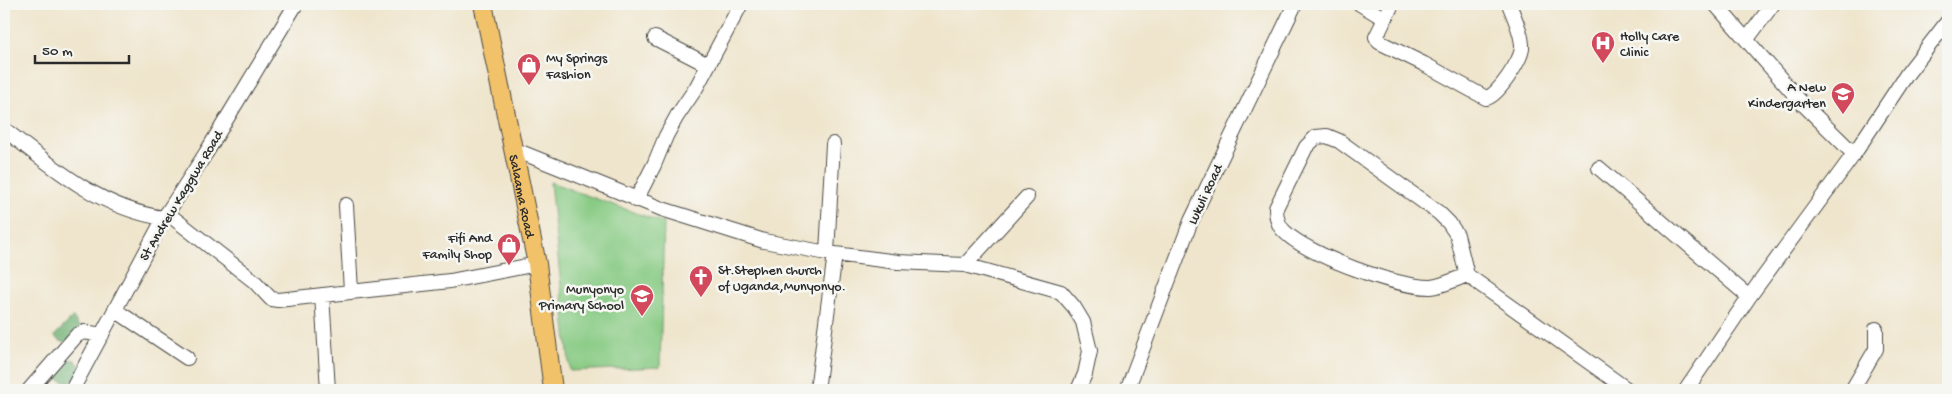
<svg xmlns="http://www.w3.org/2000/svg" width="1952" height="394" viewBox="0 0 1952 394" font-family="'Gochi Hand',sans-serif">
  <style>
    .green { fill: #88cb84; stroke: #5a7b58 }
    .forest { fill: #6eaf72; stroke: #4c6d4e }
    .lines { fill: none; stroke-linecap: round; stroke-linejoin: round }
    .minor-casing { stroke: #484743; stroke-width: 16 }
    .major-casing { stroke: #484743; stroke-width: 20 }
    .minor { stroke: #fff; stroke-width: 14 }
    .major { stroke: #f2c26a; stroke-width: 18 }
    .labels { text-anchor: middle; stroke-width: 5; stroke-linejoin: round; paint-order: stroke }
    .poi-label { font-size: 14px; fill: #2b2b2b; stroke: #f6f6f2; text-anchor: start }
    .street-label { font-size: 14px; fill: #2b2b2b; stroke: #f6f6f2 }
  </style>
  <rect width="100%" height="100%" fill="#f6f6f2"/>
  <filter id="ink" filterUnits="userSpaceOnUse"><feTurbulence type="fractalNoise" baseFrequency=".02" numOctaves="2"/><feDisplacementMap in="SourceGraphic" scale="10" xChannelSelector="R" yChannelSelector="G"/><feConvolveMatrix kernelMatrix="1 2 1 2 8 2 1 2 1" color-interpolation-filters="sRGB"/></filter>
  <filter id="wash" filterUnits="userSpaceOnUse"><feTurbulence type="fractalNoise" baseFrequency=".0096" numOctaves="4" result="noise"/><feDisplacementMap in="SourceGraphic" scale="20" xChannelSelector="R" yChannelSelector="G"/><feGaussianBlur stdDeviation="1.12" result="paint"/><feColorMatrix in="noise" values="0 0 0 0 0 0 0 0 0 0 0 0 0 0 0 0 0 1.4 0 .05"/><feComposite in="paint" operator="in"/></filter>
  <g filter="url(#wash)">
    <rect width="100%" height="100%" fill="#efe5cc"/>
    <path class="green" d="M550 182 664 223 660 367 570 371Z"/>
    <path class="forest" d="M73 317 80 328 69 344 58 340 54 336Z
      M59 359 75 360 83 369 77 380 65 382 57 379 51 369Z"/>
  </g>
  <g filter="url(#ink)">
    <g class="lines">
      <g class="minor-casing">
        <path id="minor" d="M1360 4 1385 19 1376 37 1379 42 1424 64 1486 98C1498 96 1520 61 1522 49 1523 35 1514 17 1509 4
          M1715 4 1802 103 1854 154
          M1385 19 1392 4
          M655 38 708 65
          M1747 39 1773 4
          M4 129C52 167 101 209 164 218
          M513 149 662 209 764 241 827 253 898 262 965 265 1061 292 1074 307 1083 322 1090 351 1085 374 1078 390
          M1599 168 1749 297
          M636 200 654 165 666 136 677 116 696 88 741 4
          M346 205 351 291
          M167 213 254 281 271 299 278 300 450 281 537 264
          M827 253 833 144
          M965 265 1027 197
          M1467 275C1456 279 1442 286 1431 287 1398 288 1308 255 1285 232 1278 226 1276 217 1276 208L1306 147 1316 137 1327 136 1339 141 1439 213 1449 223 1457 235 1467 275 1628 390
          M322 295 328 390
          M115 310 187 358
          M29 390 77 335 84 332 102 335
          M72 390 164 218 206 153 296 4
          M817 390 835 254
          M1127 390 1191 221 1295 4
          M1686 390 1749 297 1854 154 1907 74 1948 21
          M1852 390 1876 349V329"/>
      </g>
      <g class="major-casing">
        <g id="major">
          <path id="s1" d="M483 4 537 264 553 390"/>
        </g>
      </g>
      <use href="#minor" class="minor"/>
      <use href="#major" class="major"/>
    </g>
  </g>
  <defs>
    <g id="hospital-pin" transform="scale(1.25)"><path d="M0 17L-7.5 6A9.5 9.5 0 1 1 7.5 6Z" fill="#d1495b" stroke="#f6f6f2"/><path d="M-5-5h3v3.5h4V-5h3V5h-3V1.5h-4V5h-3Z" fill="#fff"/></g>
    <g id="shop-pin" transform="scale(1.25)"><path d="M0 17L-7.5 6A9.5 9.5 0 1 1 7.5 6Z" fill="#d1495b" stroke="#f6f6f2"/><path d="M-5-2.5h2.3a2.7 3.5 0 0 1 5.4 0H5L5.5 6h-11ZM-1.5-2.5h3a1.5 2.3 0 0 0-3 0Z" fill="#fff"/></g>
    <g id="school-pin" transform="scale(1.25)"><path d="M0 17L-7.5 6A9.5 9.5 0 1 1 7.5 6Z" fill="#d1495b" stroke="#f6f6f2"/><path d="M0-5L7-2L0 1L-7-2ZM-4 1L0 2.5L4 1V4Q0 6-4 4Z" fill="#fff"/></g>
    <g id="church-pin" transform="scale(1.25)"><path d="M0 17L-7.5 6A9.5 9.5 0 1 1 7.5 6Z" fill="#d1495b" stroke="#f6f6f2"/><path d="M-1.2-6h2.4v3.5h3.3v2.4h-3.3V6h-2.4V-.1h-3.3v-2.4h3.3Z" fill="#fff"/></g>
  </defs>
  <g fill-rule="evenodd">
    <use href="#hospital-pin" x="1603" y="43"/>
    <use href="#shop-pin" x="529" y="65"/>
    <use href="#school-pin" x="1843" y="94"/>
    <use href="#shop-pin" x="509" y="245"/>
    <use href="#church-pin" x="701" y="277"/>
    <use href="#school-pin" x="642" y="296"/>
  </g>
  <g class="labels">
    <g class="poi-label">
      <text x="1620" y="40">Holly Care<tspan x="1620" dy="16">Clinic</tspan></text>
      <text x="546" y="62">My Springs<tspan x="546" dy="16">Fashion</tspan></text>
      <text x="1826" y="91" text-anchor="end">A New<tspan x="1826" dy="16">Kindergarten</tspan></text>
      <text x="492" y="242" text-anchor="end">Fifi And<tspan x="492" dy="16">Family Shop</tspan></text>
      <text x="718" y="274">St.Stephen church<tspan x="718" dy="16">of Uganda,Munyonyo.</tspan></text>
      <text x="624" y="293" text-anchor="end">Munyonyo<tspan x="624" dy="16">Primary School</tspan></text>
    </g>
    <g class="street-label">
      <text transform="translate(1204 194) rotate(-65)" y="5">Lukuli Road</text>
      <text transform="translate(180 195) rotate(-59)" y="5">St Andrew Kaggwa Road</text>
      <text dy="5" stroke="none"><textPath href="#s1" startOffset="196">Salaama Road</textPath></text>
    </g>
  </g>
  <rect width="1952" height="394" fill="none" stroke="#f6f6f2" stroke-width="20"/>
  <path d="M35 55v8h94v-8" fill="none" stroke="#2b2b2b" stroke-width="2.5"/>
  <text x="42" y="55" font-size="15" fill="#2b2b2b" stroke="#f6f6f2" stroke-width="4" paint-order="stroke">50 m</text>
</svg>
